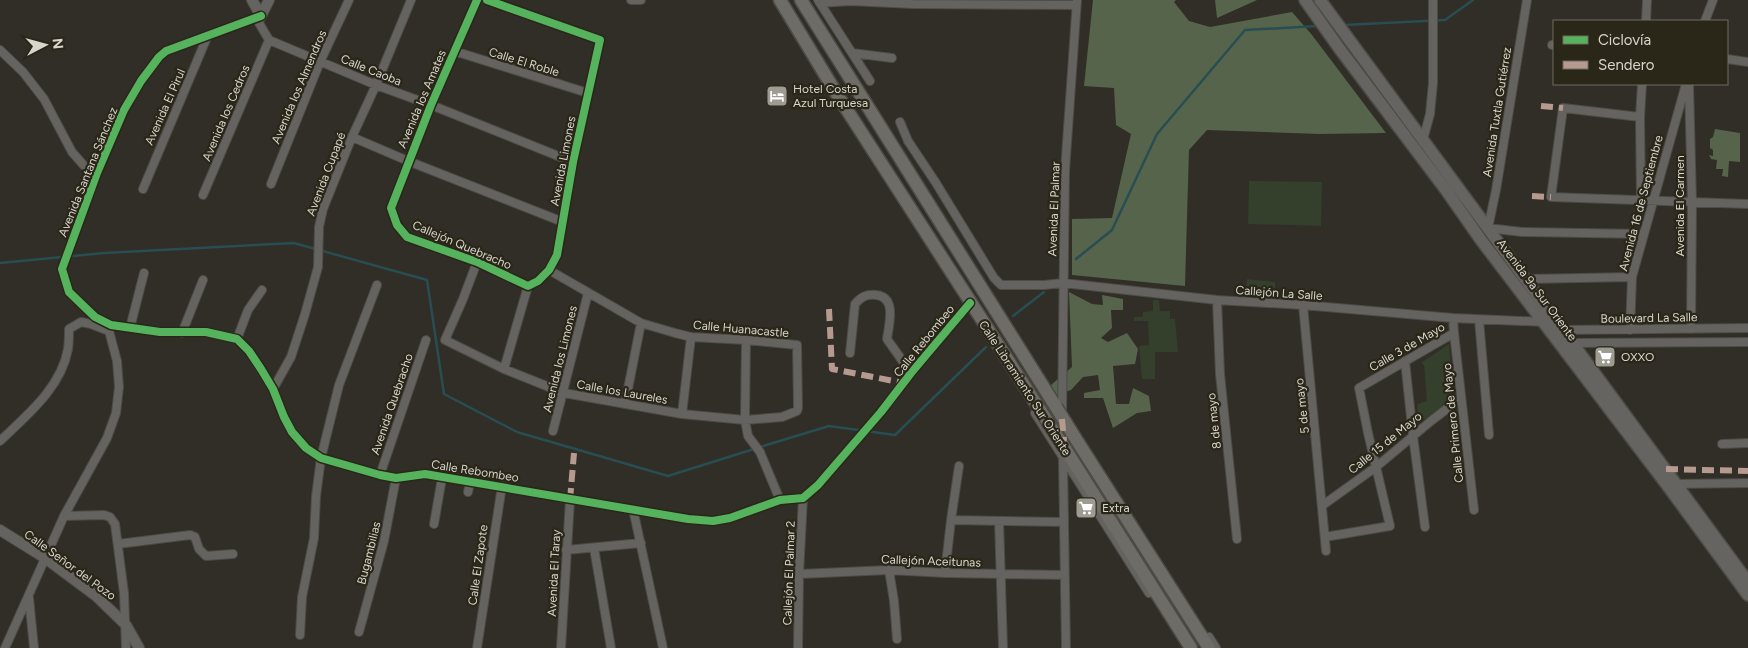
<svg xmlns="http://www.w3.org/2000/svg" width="1748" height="648" viewBox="0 0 1748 648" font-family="Figtree,sans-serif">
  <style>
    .green { fill: #343f2c }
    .forest { fill: #56644b }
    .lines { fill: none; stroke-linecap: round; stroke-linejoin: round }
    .stream { stroke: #284e53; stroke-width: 2.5 }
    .minor-casing { stroke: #4d4b45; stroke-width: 10 }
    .tertiary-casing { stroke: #4d4b45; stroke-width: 12 }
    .secondary-casing { stroke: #4d4b45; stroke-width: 14 }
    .primary-casing { stroke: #4d4b45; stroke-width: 15 }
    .minor { stroke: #646360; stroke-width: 8 }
    .tertiary { stroke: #646360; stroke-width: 10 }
    .secondary { stroke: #666460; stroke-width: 11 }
    .primary { stroke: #6e6c67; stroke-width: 12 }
    .primary-bridge-casing { stroke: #4d4b45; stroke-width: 15; stroke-linecap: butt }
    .primary-bridge { stroke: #6e6c67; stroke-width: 12 }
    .quiet { stroke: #b69a8f; stroke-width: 6; stroke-dasharray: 12 6; stroke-linecap: butt }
    .cycleway-casing { stroke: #2a2719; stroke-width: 11 }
    .cycleway { stroke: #56b35d; stroke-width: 8 }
    .labels { text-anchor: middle; stroke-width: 4.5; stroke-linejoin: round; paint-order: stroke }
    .street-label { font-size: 12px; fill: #d7d5cc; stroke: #2a2719 }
    .poi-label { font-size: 12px; fill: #d7d5cc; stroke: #2a2719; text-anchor: start }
  </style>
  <rect width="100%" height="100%" fill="#302e26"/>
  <path class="green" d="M1249 181 1322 182 1321 226 1248 224Z
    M1247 279 1275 282V291L1246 288Z
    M1153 300H1159L1160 311H1170V319H1175L1178 352H1155V379H1142L1139 346 1149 345 1148 321H1134V317H1143V312L1153 311Z
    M1449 344 1454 399 1419 423 1417 404 1427 401 1424 365 1421 363Z"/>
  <path class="forest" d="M1093 0H1176L1174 2 1189 21 1210 27 1292 12 1312 35 1386 133 1320 134 1207 130 1189 150 1185 286 1072 275V219L1112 218 1131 134 1116 125 1114 88 1084 86Z
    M1215 0H1257L1217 18Z
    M1715 129 1740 133V162L1729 161 1728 177 1722 176 1723 169H1716L1717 160 1711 159 1709 155 1713 156V150L1710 148V139L1713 137Z
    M1069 292 1092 304 1103 305 1102 295 1123 299V310H1111L1112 328 1101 338 1108 342 1127 333 1138 349 1135 364 1113 366 1116 404H1129L1133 388 1149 396 1151 411 1137 413 1113 428 1103 398H1084V393L1100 390 1098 375 1083 377 1071 390 1056 395 1051 385 1072 367Z"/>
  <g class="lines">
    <path class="stream" d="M1344 25 1445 20 1473 0
      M1076 259 1112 230 1157 134 1245 30 1318 26
      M0 263 104 253 294 243 427 280 444 394 517 432 668 476 754 449
      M1013 316 1044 292
      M760 447 829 426 895 435 986 347"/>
    <g class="minor-casing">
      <path id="minor" d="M477 0 431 105 391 208 397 225 407 237 477 262 528 286 538 281 549 270 557 255 573 162 600 40 487 0
        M631 0H641
        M818 0 870 81
        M1527 0 1496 190 1488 228 1522 232 1644 234
        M820 3 850 1 913 4 1076 5
        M1646 21 1647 0
        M1705 21 1713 0
        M1552 45H1554
        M0 50 23 72 44 99 72 152 95 178
        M454 51 588 93
        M852 53 892 58
        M1727 59 1748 62
        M1689 84 1692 202 1691 329
        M1640 117 1563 108 1551 197 1748 204
        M900 122 908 141 936 183 994 278 1001 285H1044L1063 283 1217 300 1303 305 1453 318 1545 322
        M352 137 408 161 563 222
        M1423 140 1430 114 1433 83V0
        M573 162 431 105 376 85 269 40 259 23 261 16 166 51 159 57 141 81 124 110 97 173 62 269 69 292 95 317 111 325 160 332H206L237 339 249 351 273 389 284 417 292 432 306 448 321 458 380 475 396 478 425 474 688 519 713 521 730 518 780 500 803 498 818 485 881 412 911 373 970 303
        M271 184 320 62 349 0
        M143 189 208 35
        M203 195 269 40
        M1641 200 1640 117 1642 84
        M477 262 463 299 445 340 504 369 564 393 682 414 745 420 782 417 797 411 798 408 797 345 746 340 691 337 675 333 641 323 549 270
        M1527 279 1632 277
        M1217 300 1220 374 1237 539
        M1303 305 1326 551
        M1479 320 1489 435
        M130 328 144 273
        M1560 330 1748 328
        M1630 330 1632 277 1686 84
        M182 333 203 280
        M1454 333 1474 510
        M237 339 248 310 262 290
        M746 340 745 420 748 436 760 452 780 500
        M1569 343 1748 342
        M850 353 855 304C861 297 866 294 876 295 897 297 889 324 887 339L911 373
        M1405 361 1413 436 1425 527
        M504 369 528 286
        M273 389 291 357 305 314 318 267 319 227 323 209 352 137 376 85 411 0
        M625 404 641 323
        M1035 413 1149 593
        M682 414 691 337
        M1062 415 1065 171 1077 0
        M553 431 588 293
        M0 441C27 415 61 388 68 349 69 342 69 336 69 329L81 322 91 324 109 331
        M1722 444 1748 443
        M1063 460 1066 648
        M380 475 426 340
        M1674 484 1748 483
        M468 492 470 482
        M1323 505 1376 467 1431 421 1461 398
        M633 509 663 648
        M64 516 104 515 110 517 115 524 124 593 126 648
        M951 520 1063 522
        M999 521 1003 647
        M434 524 442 478
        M1325 537 1390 526 1368 433 1359 388 1454 333 1453 318
        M118 544 190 535 195 537 199 549 206 556 233 554
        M594 548 611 648
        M566 550 641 543
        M889 570 894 601 897 639
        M945 573 951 520 959 466
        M799 574 889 570 945 573 1064 575
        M29 598 34 648
        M359 632 384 541 396 478
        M300 635 302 597 314 538 316 496 321 458 339 385 377 285
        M1209 637 1216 648
        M5 648 64 516 107 438 116 413 119 387 117 361 109 331 111 325
        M477 648 502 486
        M561 648 570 500
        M798 648 799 574 803 498"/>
    </g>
    <g class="tertiary-casing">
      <path id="tertiary" d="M252 0 261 16
        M261 16 269 0
        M0 530 45 558 96 596 126 625 139 648"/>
    </g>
    <g class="secondary-casing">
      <path id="secondary" d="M1305 0 1339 48 1446 190 1481 240 1667 485 1748 595
        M1320 0 1748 582"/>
    </g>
    <g class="primary-casing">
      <path id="primary" d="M780 0 838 96 1044 416
        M801 0 1056 407
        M1074 436 1209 648
        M1064 447 1191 648"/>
    </g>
    <use href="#minor" class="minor"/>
    <use href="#tertiary" class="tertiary"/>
    <use href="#secondary" class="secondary"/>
    <use href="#primary" class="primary"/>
    <g class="primary-bridge-casing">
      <path id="primary-bridge" d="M1056 407 1074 436
        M1044 416 1064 447"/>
    </g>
    <use href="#primary-bridge" class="primary-bridge"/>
    <path class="quiet" d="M1541 106 1563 108
      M1532 196 1551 197
      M829 309 832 369 904 383
      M1062 419 1064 441
      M1666 469 1748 471
      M570 500 574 453"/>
    <g class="cycleway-casing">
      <path id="cycleway" d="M477 0 431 105 391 208 397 225 407 237 477 262 528 286 538 281 549 270 557 255 573 162 600 40 487 0
        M261 16 166 51 159 57 141 81 124 110 97 173 62 269 69 292 95 317 111 325 160 332H206L237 339 249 351 261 369 273 389 284 417 292 432 306 448 321 458 380 475 396 478 425 474 688 519 713 521 730 518 780 500 803 498 818 485 881 412 911 373 970 303"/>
    </g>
    <use href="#cycleway" class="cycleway"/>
  </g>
  <defs>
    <g id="hotel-square" transform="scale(1.125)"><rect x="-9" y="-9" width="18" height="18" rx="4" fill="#9d9b92" stroke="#2a2719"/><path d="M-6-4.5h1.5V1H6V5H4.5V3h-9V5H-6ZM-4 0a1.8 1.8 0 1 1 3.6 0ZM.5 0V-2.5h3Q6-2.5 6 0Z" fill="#fff"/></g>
    <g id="supermarket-square" transform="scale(1.125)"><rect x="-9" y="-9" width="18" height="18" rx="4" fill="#9d9b92" stroke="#2a2719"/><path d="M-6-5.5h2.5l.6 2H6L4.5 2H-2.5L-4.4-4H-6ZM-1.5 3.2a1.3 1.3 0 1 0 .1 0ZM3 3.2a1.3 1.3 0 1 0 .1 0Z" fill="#fff"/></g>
  </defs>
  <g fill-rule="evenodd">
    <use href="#hotel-square" x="777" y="96"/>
    <use href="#supermarket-square" x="1605" y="357"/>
    <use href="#supermarket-square" x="1086" y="508"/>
  </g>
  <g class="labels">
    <g class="street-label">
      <text transform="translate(524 62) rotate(17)" y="4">Calle El Roble</text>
      <text transform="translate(371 70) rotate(22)" y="4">Calle Caoba</text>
      <text transform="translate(299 87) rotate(-67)" y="4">Avenida los Almendros</text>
      <text transform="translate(422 99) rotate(-67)" y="4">Avenida los Amates</text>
      <text transform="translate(165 107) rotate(-66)" y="4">Avenida El Pirul</text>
      <text transform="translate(1497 112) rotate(-81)" y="4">Avenida Tuxtla Gutiérrez</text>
      <text transform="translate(226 113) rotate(-67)" y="4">Avenida los Cedros</text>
      <text transform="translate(563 161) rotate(-79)" y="4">Avenida Limones</text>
      <text transform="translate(88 172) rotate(-68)" y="4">Avenida Santana Sánchez</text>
      <text transform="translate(326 174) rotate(-69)" y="4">Avenida Cupapé</text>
      <text transform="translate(1641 203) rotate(-75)" y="4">Avenida 16 de Septiembre</text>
      <text transform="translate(1680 206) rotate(-90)" y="4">Avenida El Carmen</text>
      <text transform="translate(1054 209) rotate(-88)" y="4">Avenida El Palmar</text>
      <text transform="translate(462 245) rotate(23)" y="4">Callejón Quebracho</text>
      <text transform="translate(1537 290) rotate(53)" y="4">Avenida 9a Sur Oriente</text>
      <text transform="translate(1279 293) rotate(4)" y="4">Callejón La Salle</text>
      <text transform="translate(1649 318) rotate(-1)" y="4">Boulevard La Salle</text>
      <text transform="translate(741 329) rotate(5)" y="4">Calle Huanacastle</text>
      <text transform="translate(924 341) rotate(-51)" y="4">Calle Rebombeo</text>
      <text transform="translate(1407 347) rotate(-30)" y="4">Calle 3 de Mayo</text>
      <text transform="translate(560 359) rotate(-76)" y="4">Avenida los Limones</text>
      <text transform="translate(1025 388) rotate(57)" y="4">Calle Libramiento Sur Oriente</text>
      <text transform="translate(622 392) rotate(10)" y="4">Calle los Laureles</text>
      <text transform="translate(392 404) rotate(-71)" y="4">Avenida Quebracho</text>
      <text transform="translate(1302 406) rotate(-96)" y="4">5 de mayo</text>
      <text transform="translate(1214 421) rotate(-96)" y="4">8 de mayo</text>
      <text transform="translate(1453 423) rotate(-96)" y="4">Calle Primero de Mayo</text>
      <text transform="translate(1385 443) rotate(-39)" y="4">Calle 15 de Mayo</text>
      <text transform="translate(475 471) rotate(9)" y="4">Calle Rebombeo</text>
      <text transform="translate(369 553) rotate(-76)" y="4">Bugambilias</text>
      <text transform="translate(931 561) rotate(2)" y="4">Callejón Aceitunas</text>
      <text transform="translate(70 565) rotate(36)" y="4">Calle Señor del Pozo</text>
      <text transform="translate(478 565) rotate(-82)" y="4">Calle El Zapote</text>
      <text transform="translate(554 573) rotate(-87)" y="4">Avenida El Taray</text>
      <text transform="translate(789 573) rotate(-88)" y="4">Callejón El Palmar 2</text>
    </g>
    <g class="poi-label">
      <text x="793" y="93">Hotel Costa<tspan x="793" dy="14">Azul Turquesa</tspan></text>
      <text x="1621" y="361">OXXO</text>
      <text x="1102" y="512">Extra</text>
    </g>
  </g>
  <rect x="1553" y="20" width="175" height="65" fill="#2a2719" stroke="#6f6d61"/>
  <rect x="1563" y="36" width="25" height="8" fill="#56b35d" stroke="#6f6d61"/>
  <text x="1598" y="45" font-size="15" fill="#d7d5cc">Ciclovía</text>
  <rect x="1563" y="61" width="25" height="8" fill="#b69a8f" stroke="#6f6d61"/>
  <text x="1598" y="70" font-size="15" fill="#d7d5cc">Sendero</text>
  <g transform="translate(45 45) rotate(84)" stroke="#2a2719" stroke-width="4" paint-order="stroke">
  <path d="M0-4L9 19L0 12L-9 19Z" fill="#d7d5cc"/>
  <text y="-8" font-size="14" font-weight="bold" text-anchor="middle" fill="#d7d5cc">N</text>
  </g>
</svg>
